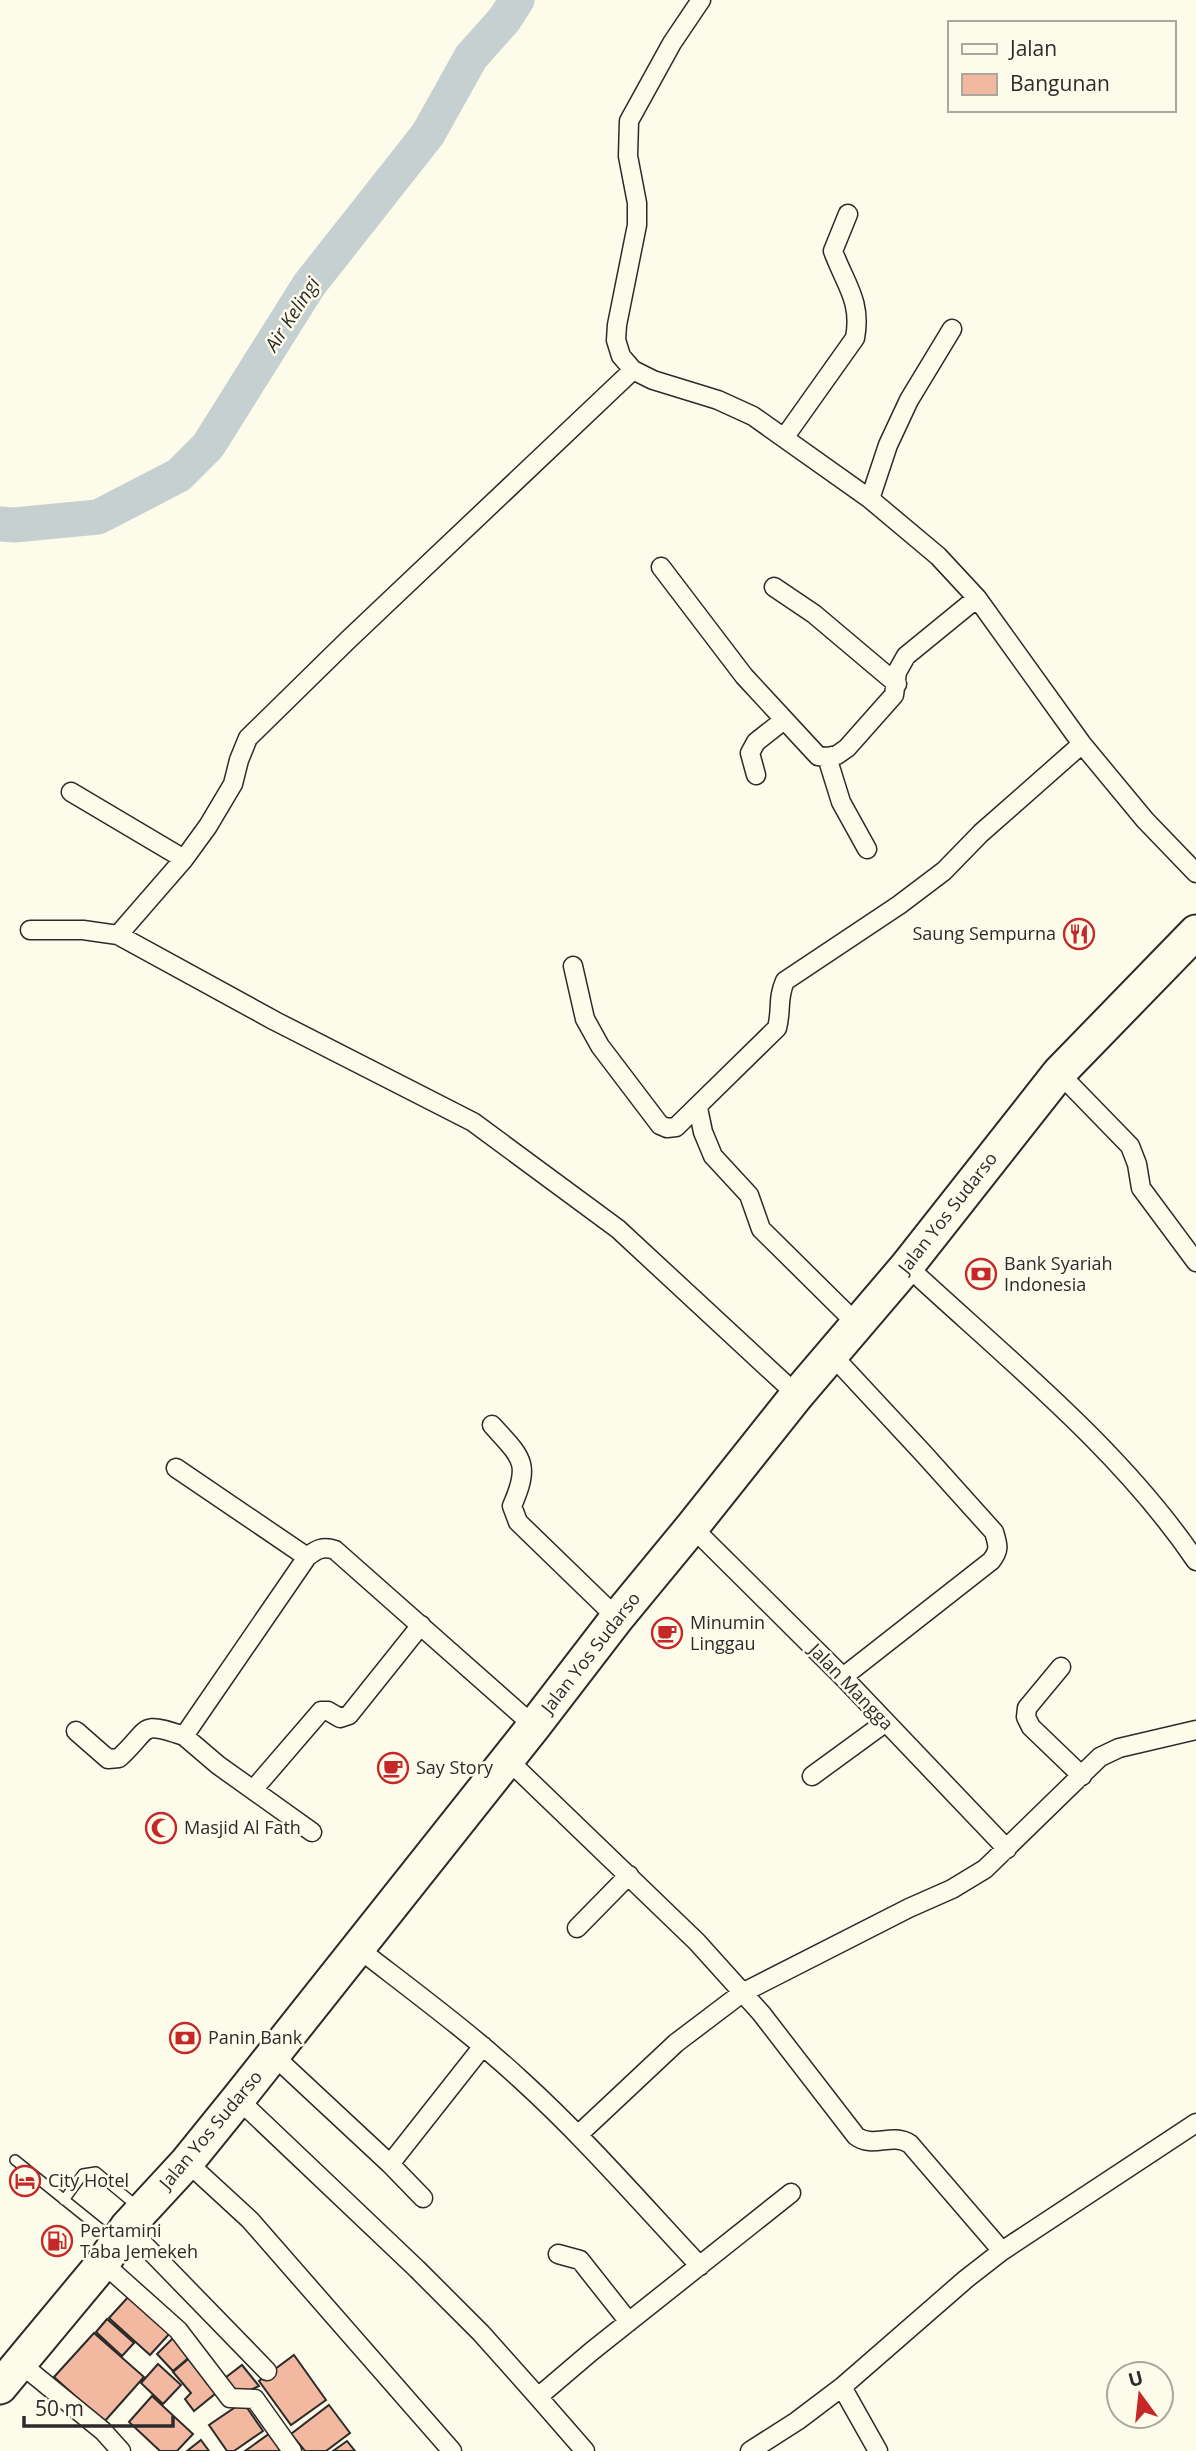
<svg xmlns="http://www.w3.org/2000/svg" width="1196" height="2451" viewBox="0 0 1196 2451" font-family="'Open Sans',sans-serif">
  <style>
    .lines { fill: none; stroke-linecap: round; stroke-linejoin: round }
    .river { stroke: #c7d0d0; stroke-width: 35 }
    .building { fill: #f2b8a0; stroke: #2b2b2b; stroke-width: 2 }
    .lane-casing { stroke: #2b2b2b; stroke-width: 12 }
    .street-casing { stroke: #2b2b2b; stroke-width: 21 }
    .highway-casing { stroke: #2b2b2b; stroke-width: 37 }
    .lane { stroke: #fdfbea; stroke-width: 9 }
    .street { stroke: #fdfbea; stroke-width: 18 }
    .highway { stroke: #fdfbea; stroke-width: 33 }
    .labels { text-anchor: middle; stroke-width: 5; stroke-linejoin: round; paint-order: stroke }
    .poi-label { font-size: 18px; fill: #2b2b2b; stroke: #fdfbea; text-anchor: start }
    .street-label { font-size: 18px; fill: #2b2b2b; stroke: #fdfbea }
    .water-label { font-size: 19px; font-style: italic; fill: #2b2b2b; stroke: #fdfbea }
  </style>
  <rect width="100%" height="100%" fill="#fdfbea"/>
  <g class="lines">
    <path class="river" d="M0 524 14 525 98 517 179 475 208 446 309 285 428 134 471 57 504 20 517 0"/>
  </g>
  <path class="building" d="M130 2295 171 2332 150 2355 109 2318Z
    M107 2319 134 2343 122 2356 96 2332Z
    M94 2333 144 2377 104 2422 54 2377Z
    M177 2334 193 2354 173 2371 157 2354Z
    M193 2355 221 2389 194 2411 185 2399 191 2393 173 2372Z
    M294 2355 326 2400 291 2425 259 2381Z
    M158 2364 181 2385 163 2404 141 2383Z
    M242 2365 259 2386 238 2396 221 2381Z
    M152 2396 193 2434 177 2451H160L129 2422Z
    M243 2402 263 2431 234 2451H227L209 2425Z
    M329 2405 350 2433 326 2451H305L291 2434Z
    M273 2431 287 2451H245Z
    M201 2440 209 2451H187Z
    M347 2441 355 2451H333Z"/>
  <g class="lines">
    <g class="lane-casing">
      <path id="lane" d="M15 2160 113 2239
        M64 2200 83 2174 96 2172 138 2207"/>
    </g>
    <g class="street-casing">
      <path id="street" d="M701 0 672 43 629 121 628 156 637 203V225L617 325 616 340 621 356 633 370 653 380 718 400 753 416 870 499 938 556 977 598 1082 744 1145 820 1196 873
        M784 438 855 338C862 301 845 284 833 251L848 214
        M870 499 888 445 909 400 952 329
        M661 567 744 676 818 756 827 757 837 755 847 748 894 695 897 672 906 656 977 598
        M774 587 814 614 897 684
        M827 757 841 802 867 849
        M756 775 750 753 756 742 784 720
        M71 792 184 859 208 826 233 784 239 760 248 738 348 640 633 370
        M30 930H83L118 935 275 1021 473 1122 618 1229 797 1395
        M118 935 184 859
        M573 966 585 1019 600 1046 660 1125 667 1128 676 1127 777 1028C782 1009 777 999 785 981L899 905 944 871 981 833 1082 744
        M1059 1073 1130 1146 1137 1164 1141 1188 1196 1262
        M698 1108 703 1132 713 1156 749 1195 761 1229 857 1324
        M907 1266C1006 1358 1120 1449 1196 1561
        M831 1354 923 1453 994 1532C998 1545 1000 1550 991 1561L843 1677
        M492 1425C522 1458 531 1463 512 1506L518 1522 617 1618
        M176 1468 307 1557
        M692 1527 843 1677 1007 1849
        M1061 1667 1027 1708 1026 1717 1031 1727 1082 1776
        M76 1731 108 1759 119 1758C151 1729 138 1720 184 1736
        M507 1759 697 1942 761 2013 856 2136C873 2149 892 2132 910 2144L1002 2251
        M812 1776 886 1722
        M253 1790 321 1711H328L340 1718 349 1715 421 1625
        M312 1832 218 1765 184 1736 307 1557C317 1549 323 1546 335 1550L534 1726
        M577 1928 629 1875
        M359 1949C413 1991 469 2032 520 2079 584 2137 641 2203 700 2266
        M273 2055 390 2164 423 2198
        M238 2099 417 2269 481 2333 538 2397 592 2351 791 2193
        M578 2135 676 2043 742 1993 909 1908 952 1889 985 1869 1100 1757 1119 1748 1196 1730
        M187 2162 250 2220 452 2451
        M390 2164 483 2046
        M127 2227 267 2371
        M558 2254 580 2260 629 2322
        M103 2263 178 2330 230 2398 255 2399 292 2451
        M21 2364 103 2431 121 2451
        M842 2387 878 2451
        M538 2397 585 2451
        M750 2451 797 2421 842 2387 966 2279 1002 2251 1196 2123"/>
    </g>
    <g class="highway-casing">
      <path id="highway" d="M0 2387 103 2263 127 2227 187 2162 238 2099 534 1726 617 1618 692 1527 797 1395 907 1266 1059 1073 1196 932"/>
    </g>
    <use href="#lane" class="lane"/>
    <use href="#street" class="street"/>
    <use href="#highway" class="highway"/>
  </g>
  <defs>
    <g id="restaurant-ring" transform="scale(1.575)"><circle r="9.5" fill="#fdfbea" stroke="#c62828" stroke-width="1.5"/><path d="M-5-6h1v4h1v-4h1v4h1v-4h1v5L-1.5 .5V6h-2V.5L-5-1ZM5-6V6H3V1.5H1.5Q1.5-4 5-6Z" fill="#c62828"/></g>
    <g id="bank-ring" transform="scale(1.575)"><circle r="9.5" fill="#fdfbea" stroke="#c62828" stroke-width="1.5"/><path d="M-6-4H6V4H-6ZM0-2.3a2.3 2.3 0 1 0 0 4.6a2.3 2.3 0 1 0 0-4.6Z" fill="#c62828"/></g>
    <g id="cafe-ring" transform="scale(1.575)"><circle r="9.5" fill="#fdfbea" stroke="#c62828" stroke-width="1.5"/><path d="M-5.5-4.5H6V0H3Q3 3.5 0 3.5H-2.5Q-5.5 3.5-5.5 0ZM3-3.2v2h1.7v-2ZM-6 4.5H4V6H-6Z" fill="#c62828"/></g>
    <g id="mosque-ring" transform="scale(1.575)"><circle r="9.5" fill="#fdfbea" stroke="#c62828" stroke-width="1.5"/><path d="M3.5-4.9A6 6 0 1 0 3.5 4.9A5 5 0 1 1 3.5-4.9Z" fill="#c62828"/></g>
    <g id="hotel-ring" transform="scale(1.575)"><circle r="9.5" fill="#fdfbea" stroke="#c62828" stroke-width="1.5"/><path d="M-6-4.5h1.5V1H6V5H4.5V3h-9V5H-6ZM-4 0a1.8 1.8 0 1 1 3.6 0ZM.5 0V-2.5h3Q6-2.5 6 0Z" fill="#c62828"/></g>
    <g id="fuel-ring" transform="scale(1.575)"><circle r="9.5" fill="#fdfbea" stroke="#c62828" stroke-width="1.5"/><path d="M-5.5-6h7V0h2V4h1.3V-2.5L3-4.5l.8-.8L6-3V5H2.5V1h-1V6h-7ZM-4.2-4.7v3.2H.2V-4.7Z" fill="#c62828"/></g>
  </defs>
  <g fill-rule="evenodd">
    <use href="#restaurant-ring" x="1079" y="934"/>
    <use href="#bank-ring" x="981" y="1274"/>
    <use href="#cafe-ring" x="667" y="1633"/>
    <use href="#cafe-ring" x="393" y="1768"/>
    <use href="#mosque-ring" x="161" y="1828"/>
    <use href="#bank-ring" x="185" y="2038"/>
    <use href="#hotel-ring" x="25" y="2181"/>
    <use href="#fuel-ring" x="57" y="2241"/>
  </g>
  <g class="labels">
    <g class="poi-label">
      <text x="1056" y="940" text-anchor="end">Saung Sempurna</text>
      <text x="1004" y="1270">Bank Syariah<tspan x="1004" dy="21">Indonesia</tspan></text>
      <text x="690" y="1629">Minumin<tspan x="690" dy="21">Linggau</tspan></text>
      <text x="416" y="1774">Say Story</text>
      <text x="184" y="1834">Masjid Al Fath</text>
      <text x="208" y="2044">Panin Bank</text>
      <text x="48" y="2187">City Hotel</text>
      <text x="80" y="2237">Pertamini<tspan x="80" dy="21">Taba Jemekeh</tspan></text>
    </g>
    <g class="street-label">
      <text transform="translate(948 1213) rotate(-52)" y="6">Jalan Yos Sudarso</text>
      <text transform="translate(591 1653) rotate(-52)" y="6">Jalan Yos Sudarso</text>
      <text transform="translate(851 1687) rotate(46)" y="6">Jalan Mangga</text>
      <text transform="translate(211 2130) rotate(-50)" y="6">Jalan Yos Sudarso</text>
    </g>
    <g class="water-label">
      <text transform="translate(292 314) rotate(-57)" y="7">Air Kelingi</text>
    </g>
  </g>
  <rect x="948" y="21" width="228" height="91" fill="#fdfbea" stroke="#a9a89e" stroke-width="2"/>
  <rect x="962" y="44" width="35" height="10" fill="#fdfbea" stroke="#a9a89e" stroke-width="2"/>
  <text x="1010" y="56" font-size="21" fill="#2b2b2b">Jalan</text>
  <rect x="962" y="74" width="35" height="21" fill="#f2b8a0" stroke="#a9a89e" stroke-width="2"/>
  <text x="1010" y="91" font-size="21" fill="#2b2b2b">Bangunan</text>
  <g transform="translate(1140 2395) rotate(345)"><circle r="33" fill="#fdfbea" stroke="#a9a89e" stroke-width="2"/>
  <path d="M0-5L12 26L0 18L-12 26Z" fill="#c62828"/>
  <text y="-10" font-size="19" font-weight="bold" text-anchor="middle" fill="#2b2b2b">U</text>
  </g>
  <path d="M24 2416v10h149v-10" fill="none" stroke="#2b2b2b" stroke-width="3.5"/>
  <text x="35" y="2416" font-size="21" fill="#2b2b2b" stroke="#fdfbea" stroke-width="5" paint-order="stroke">50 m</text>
</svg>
